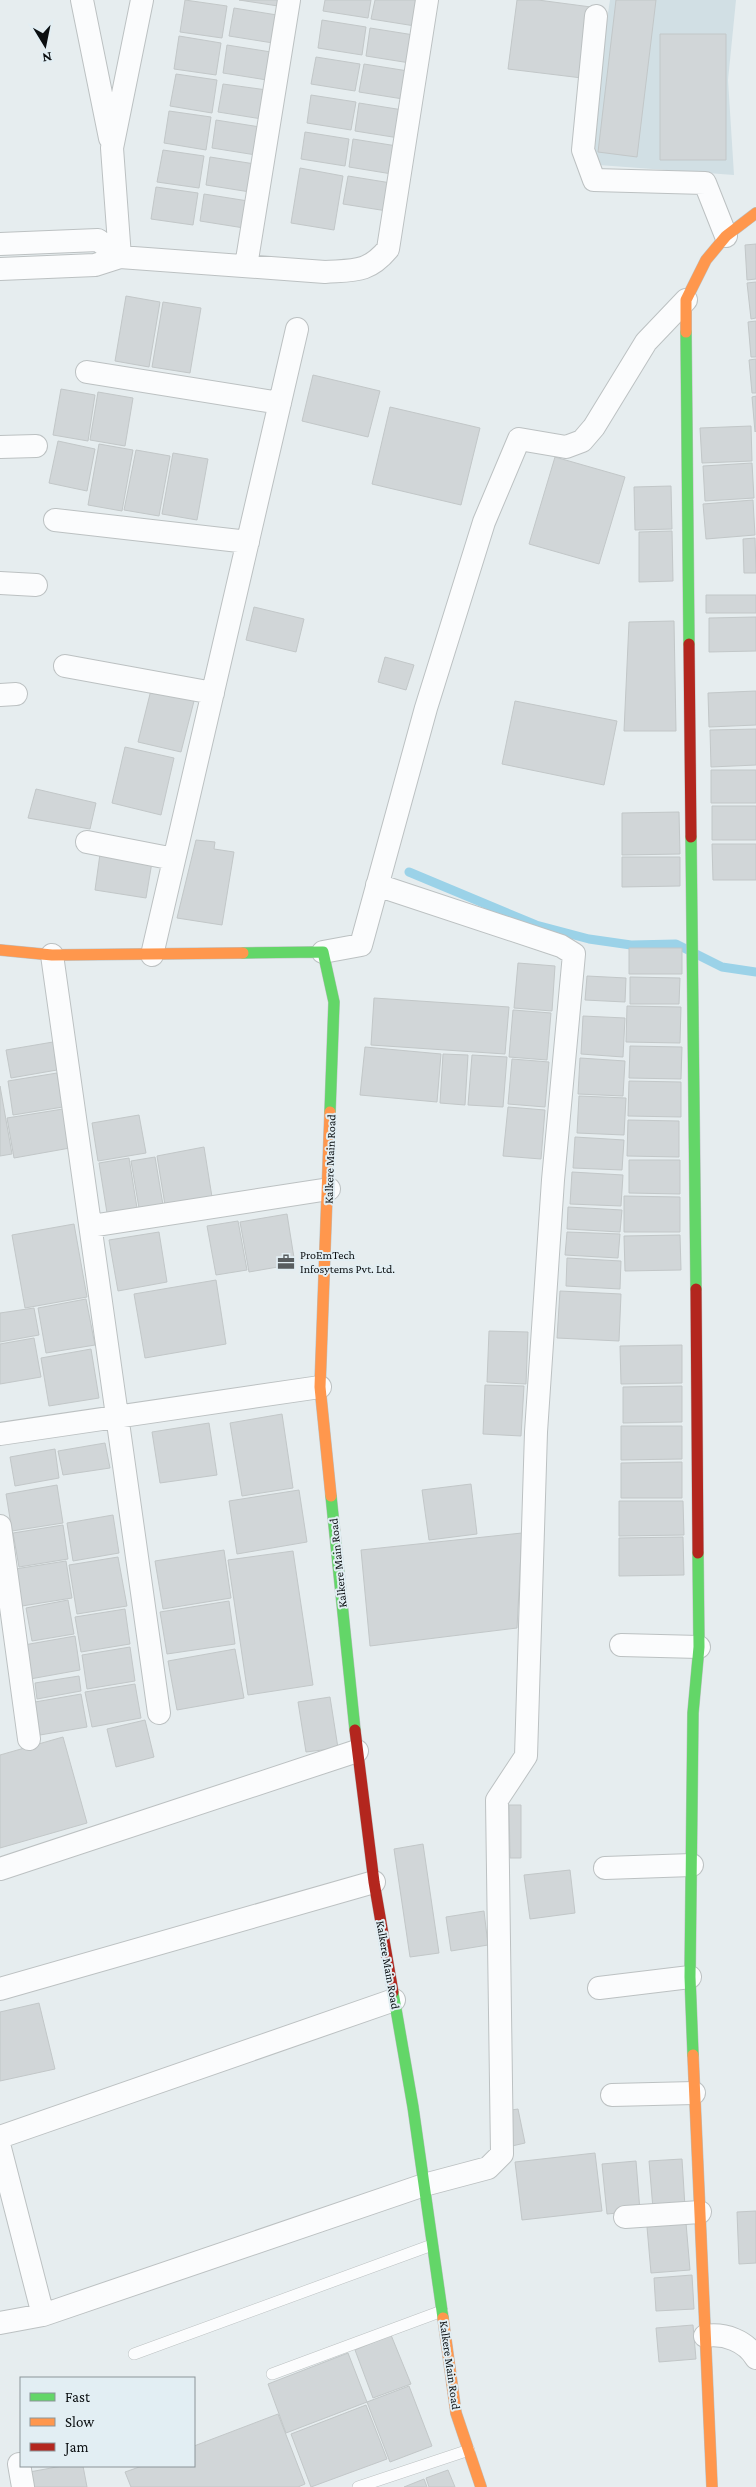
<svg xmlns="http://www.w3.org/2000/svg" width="756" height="2487" viewBox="0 0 756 2487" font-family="'Crimson Pro',serif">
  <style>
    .built { fill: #d1dfe4 }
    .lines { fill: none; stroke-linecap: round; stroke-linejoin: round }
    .stream { stroke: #9bd2e8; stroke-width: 9 }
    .building { fill: #d1d6d8; stroke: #c2c7c8 }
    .lane-casing { stroke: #bcc1c2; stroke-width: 12 }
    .street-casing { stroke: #bcc1c2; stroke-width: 24 }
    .fast-casing { stroke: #bcc1c2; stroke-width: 12 }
    .slow-casing { stroke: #bcc1c2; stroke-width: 12 }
    .jam-casing { stroke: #bcc1c2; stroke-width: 12 }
    .lane { stroke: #fbfcfd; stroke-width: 11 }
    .street { stroke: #fbfcfd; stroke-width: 22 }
    .fast { stroke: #63d668; stroke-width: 11 }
    .slow { stroke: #ff974d; stroke-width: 11 }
    .jam { stroke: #b3261e; stroke-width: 11 }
    .labels { text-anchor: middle; stroke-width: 4; stroke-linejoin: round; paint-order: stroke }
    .street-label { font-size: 12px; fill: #0b0f11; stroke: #e2eef3 }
    .poi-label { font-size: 12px; fill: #0b0f11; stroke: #e2eef3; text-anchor: start }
  </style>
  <rect width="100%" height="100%" fill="#e6edef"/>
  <path class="built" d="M610 0H736L728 80 734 175 585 164Z"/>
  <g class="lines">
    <path class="stream" d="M409 872 536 925 589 939 631 945 676 944 722 967 756 972"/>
  </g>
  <path class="building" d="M185 0 227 6 222 38 180 32Z
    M239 0H279L278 6Z
    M325 0H371L368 18 323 11Z
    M375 0H419L415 26 371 19Z
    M517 0H538L591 7 582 78 508 69Z
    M616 0H656L637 157 598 152Z
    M234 8 277 15 273 43 229 36Z
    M322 20 366 27 362 55 318 48Z
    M370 28 414 35 410 63 366 56Z
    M660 34H726V160H660Z
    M179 36 221 43 216 75 174 69Z
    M227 45 271 52 267 80 223 73Z
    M316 57 360 64 355 91 311 84Z
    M364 64 408 71 403 99 359 92Z
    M176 74 217 80 212 113 170 106Z
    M223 84 267 90 262 119 218 112Z
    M311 95 356 102 351 130 307 123Z
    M359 103 403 110 399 138 355 131Z
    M169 111 211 117 206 150 164 143Z
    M216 120 260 127 256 155 212 148Z
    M305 132 349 139 345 166 301 159Z
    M353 139 397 146 392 174 349 167Z
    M163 150 204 156 199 188 157 182Z
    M210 157 255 164 250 192 206 185Z
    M300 168 343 176 334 230 291 223Z
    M348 176 391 183 387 211 343 204Z
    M156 187 198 193 193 225 151 219Z
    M204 194 248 201 244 228 200 221Z
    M756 244V279L747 280 745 245Z
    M756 282V318L751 319 747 283Z
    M126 296 160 302 149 367 115 361Z
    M163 302 201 308 190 373 152 367Z
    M756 321V357H751L748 322Z
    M756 359V393H752L749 360Z
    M313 375 380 391 368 437 302 421Z
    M61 389 95 395 88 441 53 435Z
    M98 392 133 398 125 446 90 440Z
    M756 396V431L755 432 752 397Z
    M390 407 480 428 461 505 372 484Z
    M751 426 752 461 702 463 700 428Z
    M58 441 95 449 87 491 49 483Z
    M99 444 133 450 122 511 88 505Z
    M136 450 170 456 159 516 124 510Z
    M173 453 208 459 197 520 162 514Z
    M555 457 625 477 599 564 529 544Z
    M752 463 754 498 705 501 703 466Z
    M671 486 672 529 635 530 634 487Z
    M753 500 755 535 706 539 703 504Z
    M672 531 673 581 639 582V532Z
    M755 538 756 573H744L743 539Z
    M706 595H756V613H706Z
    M254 607 304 619 296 652 246 640Z
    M756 617V651L709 652V618Z
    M674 621 676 731H624L629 622Z
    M385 657 414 665 406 690 378 682Z
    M151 690 194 701 181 752 138 742Z
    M756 691V725L709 727 708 693Z
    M515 701 617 721 604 785 502 764Z
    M756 729V765L711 767 710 730Z
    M125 747 174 758 161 815 112 803Z
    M711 770H756V803H711Z
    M36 789 96 803 90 829 28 818Z
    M712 806H756V840H712Z
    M679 812 680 854 622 855V813Z
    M196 840 215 842 214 849 234 852 222 925 177 918Z
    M712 844H756V880H713Z
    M100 854 152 862 146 898 95 890Z
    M622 857H680V886L622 887Z
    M629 948H682V974H629Z
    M518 963 555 966 552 1011 514 1008Z
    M587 976 626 978 625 1002 585 1000Z
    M630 977 680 978 679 1004H630Z
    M374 998 509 1007 505 1054 371 1045Z
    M627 1006 681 1007 680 1043 626 1042Z
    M513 1010 551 1013 547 1060 509 1057Z
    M583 1016 625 1018 623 1057 581 1054Z
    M53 1042 57 1070 11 1078 6 1050Z
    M630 1046 682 1047 681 1079 629 1078Z
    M365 1047 441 1054 437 1102 360 1095Z
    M443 1054 468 1055 465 1105 440 1103Z
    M472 1055 507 1057 503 1107 468 1105Z
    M580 1058 625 1061 623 1096 578 1094Z
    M512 1059 549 1062 545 1107 508 1104Z
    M57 1073 63 1107 13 1115 8 1081Z
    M629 1081 681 1082V1117L628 1116Z
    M0 1086 12 1154 0 1156Z
    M579 1096 626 1098 624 1135 577 1133Z
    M508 1107 545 1110 541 1159 503 1156Z
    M63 1109 70 1148 14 1158 7 1118Z
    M139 1115 146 1153 98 1161 92 1123Z
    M628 1120 679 1121V1157L627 1156Z
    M575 1137 624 1140 622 1170 573 1168Z
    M204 1147 212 1197 165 1205 157 1156Z
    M155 1157 163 1205 139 1208 131 1161Z
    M129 1158 137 1208 107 1213 99 1163Z
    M629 1160H680V1194L629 1193Z
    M572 1172 623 1175 621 1206 570 1204Z
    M624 1196 680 1197V1232H624Z
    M568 1207 622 1210 620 1232 567 1229Z
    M287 1214 295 1264 249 1272 240 1222Z
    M238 1221 247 1270 216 1275 207 1226Z
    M74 1224 87 1297 25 1308 12 1235Z
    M159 1232 167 1282 118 1291 109 1240Z
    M567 1232 620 1234 618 1258 565 1255Z
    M680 1235 681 1270 625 1271 624 1236Z
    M567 1258 621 1261 620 1289 566 1286Z
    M216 1280 226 1344 145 1358 134 1294Z
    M560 1291 621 1294 619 1341 557 1338Z
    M86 1299 95 1345 46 1353 38 1308Z
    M34 1308 39 1335 0 1342V1313Z
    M489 1331 528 1332 526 1384 487 1382Z
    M34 1338 41 1377 0 1384V1344Z
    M682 1345V1383L621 1384 620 1346Z
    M91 1349 99 1398 49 1406 41 1358Z
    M485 1385 524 1386 521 1436 483 1434Z
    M682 1386V1422L623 1423V1387Z
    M282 1414 293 1488 242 1496 230 1423Z
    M209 1423 217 1475 160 1483 152 1432Z
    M621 1426H682V1459L621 1460Z
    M105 1443 110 1468 63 1475 58 1451Z
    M55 1449 59 1478 15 1486 10 1457Z
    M682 1462V1498H621V1463Z
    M471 1484 477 1534 429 1540 422 1490Z
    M57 1485 63 1523 12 1531 6 1494Z
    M299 1490 307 1542 237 1554 229 1501Z
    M619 1501H683L684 1535 619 1536Z
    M113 1515 119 1553 73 1561 67 1523Z
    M63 1525 68 1559 19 1567 13 1533Z
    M522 1533 517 1628 370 1646 361 1550Z
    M683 1537 684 1575 619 1576V1538Z
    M224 1550 231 1598 163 1609 155 1561Z
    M293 1551 313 1685 248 1695 228 1560Z
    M118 1557 127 1606 77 1614 69 1565Z
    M66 1561 72 1598 22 1606 15 1569Z
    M68 1600 74 1634 32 1641 26 1608Z
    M229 1601 235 1644 167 1654 160 1612Z
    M125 1609 130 1644 81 1652 75 1617Z
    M75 1636 80 1670 30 1679 24 1645Z
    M130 1647 135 1681 87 1689 82 1655Z
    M235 1649 244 1698 177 1710 168 1661Z
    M79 1676 81 1691 37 1699 35 1683Z
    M135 1684 141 1718 92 1727 85 1692Z
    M81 1694 87 1727 40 1735 35 1702Z
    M330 1697 338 1748 306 1752 298 1702Z
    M145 1720 154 1757 116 1767 107 1729Z
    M63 1737 87 1823 0 1848V1755Z
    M509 1805H521V1858H510Z
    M423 1844 439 1953 410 1957 394 1849Z
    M570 1870 575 1913 530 1919 524 1875Z
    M484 1911 488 1945 451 1951 446 1917Z
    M39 2003 55 2069 0 2081V2012Z
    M518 2109 525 2143 512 2146 505 2111Z
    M595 2153 602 2211 522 2220 515 2162Z
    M682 2159 685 2207 653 2209 649 2161Z
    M636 2161 640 2211 607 2214 602 2164Z
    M756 2211V2263L739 2264 737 2212Z
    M686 2223 690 2270 651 2273 647 2227Z
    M692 2275 694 2309 656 2311 654 2278Z
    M693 2325 696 2359 659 2362 656 2328Z
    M391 2335 411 2384 373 2398 355 2350Z
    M348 2353 367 2402 286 2433 268 2384Z
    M409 2386 432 2446 390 2462 367 2402Z
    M366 2405 387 2459 311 2487 291 2434Z
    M278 2414 305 2484 298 2487H131L125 2472 142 2466H194V2446Z
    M62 2466H83L87 2487H26L24 2473Z
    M448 2470 455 2487H429L426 2478Z
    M424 2479 427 2487H404Z"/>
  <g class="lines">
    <g class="lane-casing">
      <path id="lane" d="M134 2354 432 2245
        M272 2374 442 2311
        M358 2487 469 2450"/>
    </g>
    <g class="street-casing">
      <path id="street" d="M82 0 110 138
        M596 16 583 150 594 180 705 183 726 236
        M0 244 98 240 120 257
        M120 257 112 148 142 0
        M246 266 289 0
        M0 269 95 265 120 257 325 272C354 270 368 273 388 249L427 0
        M87 372 280 403
        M0 447 36 446
        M55 520 248 542
        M0 583 36 585
        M65 666 213 693
        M0 695 16 694
        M87 842 174 859
        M323 952 361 945 426 708 484 522 519 439 566 447 582 441 594 427 646 342 686 300
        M52 955 159 1713
        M152 955 297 329
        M91 1226 329 1189
        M0 1434 320 1387
        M0 1526 29 1739
        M621 1645 699 1647
        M605 1868 692 1865
        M0 1869 357 1751
        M599 1988 690 1977
        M0 1989 374 1882
        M612 2095 694 2093
        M0 2137 394 2000
        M0 2148 43 2315
        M625 2217 700 2212
        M0 2323 43 2315 424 2185 488 2168 502 2154 497 1800 526 1756 536 1432 553 1180 574 954 561 946 377 885
        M705 2336C725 2333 746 2341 756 2358
        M19 2464 23 2487"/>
    </g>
    <g class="fast-casing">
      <path id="fast" d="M686 332 689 644
        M691 837 696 1289
        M243 953 323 952 334 1002 330 1112
        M331 1496 355 1730
        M393 1992 413 2107 443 2318
        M693 2055 690 1977 693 1713 699 1647 698 1553"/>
    </g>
    <g class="slow-casing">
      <path id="slow" d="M686 332V300L706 260 726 236 756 213
        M0 950 52 955 243 953
        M330 1112 320 1387 331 1496
        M693 2055 712 2487
        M443 2318 456 2413 481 2487"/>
    </g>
    <g class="jam-casing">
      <path id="jam" d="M689 644 691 837
        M696 1289 698 1553
        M355 1730 374 1882 393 1992"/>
    </g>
    <use href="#lane" class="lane"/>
    <use href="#street" class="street"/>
    <use href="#fast" class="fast"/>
    <use href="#slow" class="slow"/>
    <use href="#jam" class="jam"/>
  </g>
  <defs>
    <g id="office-bare" transform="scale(1.35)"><path d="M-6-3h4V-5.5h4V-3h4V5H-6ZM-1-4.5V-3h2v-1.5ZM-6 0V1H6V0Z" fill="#585d5f" stroke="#e2eef3" stroke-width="2.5" paint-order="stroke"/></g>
  </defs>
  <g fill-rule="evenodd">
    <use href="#office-bare" x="286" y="1262"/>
  </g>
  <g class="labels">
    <g class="street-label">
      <text transform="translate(330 1159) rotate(-88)" y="4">Kalkere Main Road</text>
      <text transform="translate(338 1563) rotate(-96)" y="4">Kalkere Main Road</text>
      <text transform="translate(388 1965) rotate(80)" y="4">Kalkere Main Road</text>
      <text transform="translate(450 2365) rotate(82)" y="4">Kalkere Main Road</text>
    </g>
    <g class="poi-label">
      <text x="300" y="1259">ProEmTech<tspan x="300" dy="14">Infosytems Pvt. Ltd.</tspan></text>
    </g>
  </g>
  <rect x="20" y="2377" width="175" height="90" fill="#e2eef3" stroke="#8c9599"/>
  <rect x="30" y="2393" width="25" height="8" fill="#63d668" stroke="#8c9599"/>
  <text x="65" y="2402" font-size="15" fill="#0b0f11">Fast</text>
  <rect x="30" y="2418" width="25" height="8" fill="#ff974d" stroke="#8c9599"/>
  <text x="65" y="2427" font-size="15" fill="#0b0f11">Slow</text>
  <rect x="30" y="2443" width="25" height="8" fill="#b3261e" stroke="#8c9599"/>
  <text x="65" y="2452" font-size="15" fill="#0b0f11">Jam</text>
  <g transform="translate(45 45) rotate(170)" stroke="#e2eef3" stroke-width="4" paint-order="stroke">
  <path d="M0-4L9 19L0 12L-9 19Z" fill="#0b0f11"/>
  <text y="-8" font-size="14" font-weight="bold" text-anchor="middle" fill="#0b0f11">N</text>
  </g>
</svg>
